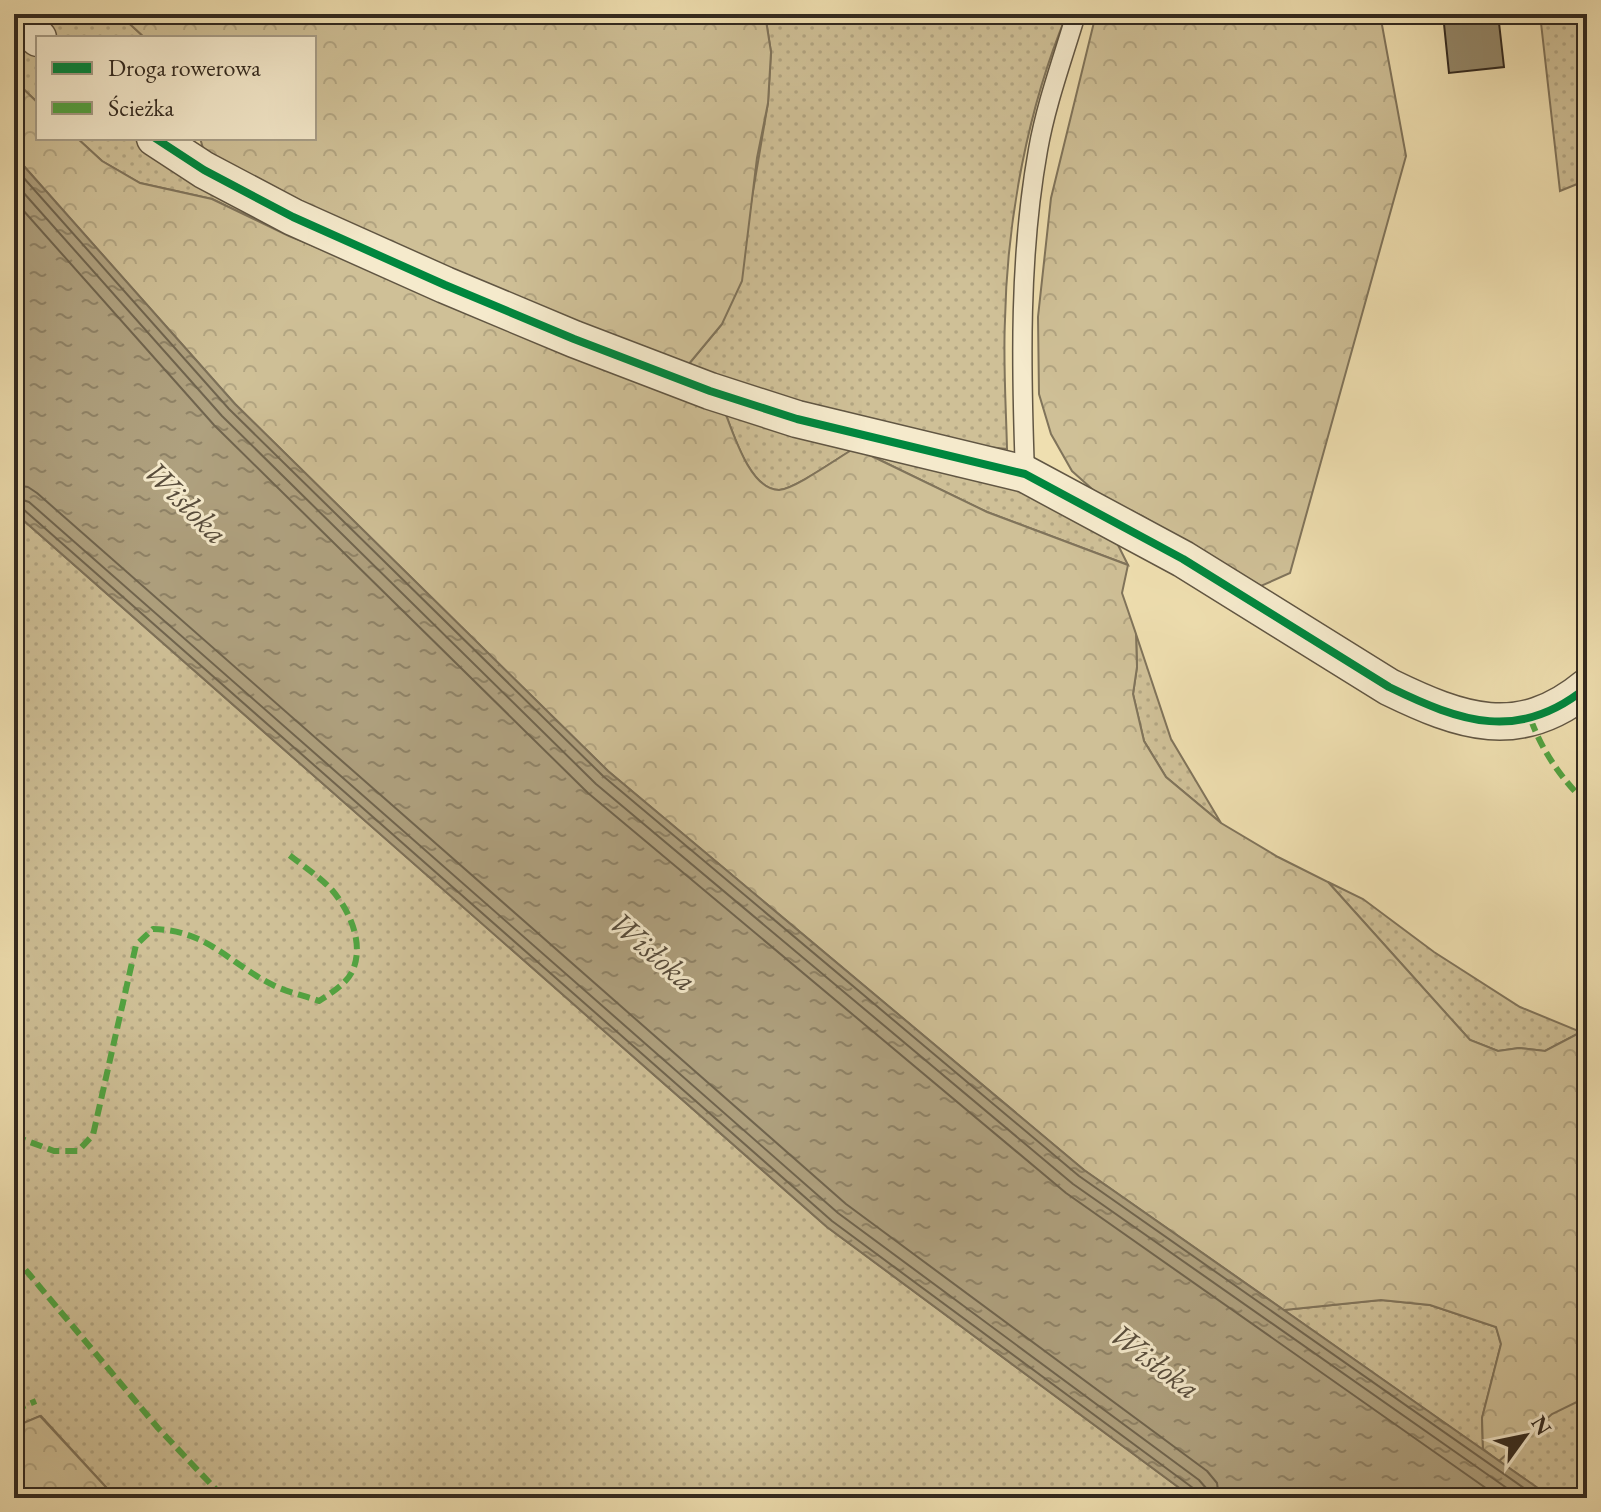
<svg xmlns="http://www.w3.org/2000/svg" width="1601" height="1512" viewBox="0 0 1601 1512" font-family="'EB Garamond',serif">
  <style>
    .green { fill: url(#green-dots); stroke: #80745b; stroke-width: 2 }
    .forest { fill: url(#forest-crowns); stroke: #80745b; stroke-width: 2 }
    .water { fill: url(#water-ripples); stroke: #7d7159; stroke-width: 2 }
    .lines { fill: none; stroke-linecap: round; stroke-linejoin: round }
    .shore { stroke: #70654f; stroke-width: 2 }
    .building { fill: #94886a; stroke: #32291f; stroke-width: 2 }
    .lane-casing { stroke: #615643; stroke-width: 21 }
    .street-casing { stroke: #615643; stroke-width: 39 }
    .lane { stroke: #f5eacc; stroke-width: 18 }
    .street { stroke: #f5eacc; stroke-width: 36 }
    .quiet { stroke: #52a341; stroke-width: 6; stroke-dasharray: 12 6; stroke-linecap: butt }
    .cycleway-casing { stroke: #f5eacc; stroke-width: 13 }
    .cycleway { stroke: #00873e; stroke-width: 8 }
    .labels { text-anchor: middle; stroke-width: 6; stroke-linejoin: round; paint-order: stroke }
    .water-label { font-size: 32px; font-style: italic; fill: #584d3c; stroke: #f5eacc }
  </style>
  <defs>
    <pattern id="green-dots" width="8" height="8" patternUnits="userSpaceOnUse" patternTransform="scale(2)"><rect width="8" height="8" fill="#cfc097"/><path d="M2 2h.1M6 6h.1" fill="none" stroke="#b2a582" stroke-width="1.8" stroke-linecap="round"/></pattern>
    <pattern id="forest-crowns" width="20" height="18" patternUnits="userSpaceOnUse" patternTransform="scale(2)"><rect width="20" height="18" fill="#cfc097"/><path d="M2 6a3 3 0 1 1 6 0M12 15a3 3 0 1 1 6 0" fill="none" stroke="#b2a582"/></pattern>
    <pattern id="water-ripples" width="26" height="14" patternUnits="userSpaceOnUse" patternTransform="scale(2)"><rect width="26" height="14" fill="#afa17f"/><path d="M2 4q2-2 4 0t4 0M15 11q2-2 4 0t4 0" fill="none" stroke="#8f8367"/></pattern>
  </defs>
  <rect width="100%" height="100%" fill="#efdfb0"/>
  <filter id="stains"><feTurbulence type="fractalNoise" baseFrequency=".0025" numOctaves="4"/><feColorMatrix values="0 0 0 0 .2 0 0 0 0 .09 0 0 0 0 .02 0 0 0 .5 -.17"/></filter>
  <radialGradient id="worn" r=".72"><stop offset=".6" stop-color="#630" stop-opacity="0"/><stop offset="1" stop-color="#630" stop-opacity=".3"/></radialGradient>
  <path class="green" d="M30 14H119L145 38H52Z
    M765 14H1067C1028 107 1007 219 1005 320 1003 363 1006 406 1007 449L933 441 807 412 688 365 722 324 749 215 768 103 771 52Z
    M1540 14H1587V180L1560 191Z
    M14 31 38 55V103L14 80Z
    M77 138H133L168 162 363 266 289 236 212 199 140 183 102 161Z
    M723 407 976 473 1058 507 1116 541 1128 565 987 512 855 448C839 457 795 489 779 490 749 490 732 429 723 407Z
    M14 512 827 1227 1193 1498H116L41 1416 14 1427Z
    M1136 634 1171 739 1221 823 1166 777 1144 741 1133 694 1137 667Z
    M1328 882 1363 899 1434 952 1520 1007 1581 1032 1545 1051 1519 1048 1498 1051 1470 1040Z
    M1381 1300 1430 1305 1496 1327 1501 1344 1482 1418 1483 1450 1284 1310Z
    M1583 1397H1587V1498H1552L1499 1461 1552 1413Z"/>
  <path class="forest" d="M119 14H765L771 52 768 103 757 158 742 281 722 324 688 365 409 256 205 155 200 138H314V38H145Z
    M1096 14H1380L1406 156 1290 573 1261 586 1142 516 1101 497 1072 471 1051 434 1039 394 1038 317 1051 198Z
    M14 80 38 103V138H77L102 161 140 183 212 199 289 236 507 325 723 407C732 429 749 490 779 490 795 489 839 457 855 448L987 512 1128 565 1122 593 1136 634 1137 667 1133 694 1144 741 1166 777 1221 823 1278 857 1328 882 1470 1040 1498 1051 1519 1048 1545 1051 1581 1032 1587 1035V1397L1552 1414 1499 1461 1483 1449 1482 1418 1501 1344 1496 1327 1430 1305 1381 1300 1284 1310 1084 1170 608 771 235 404 14 155Z
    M40 1416 116 1498H14V1427Z"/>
  <path class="water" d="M14 155 235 404 608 771 1084 1170 1552 1498H1193L827 1227 14 512Z"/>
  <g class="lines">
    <path class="shore" d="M14 167 229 409 603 776 1079 1176 1538 1498
      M14 182 222 416 596 784 1073 1184 1521 1498
      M14 200 214 425 588 793 1066 1193 1500 1498
      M14 485 28 487 37 493 846 1204 1207 1471 1217 1483 1219 1498
      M14 497 29 502 838 1213 1199 1480 1206 1488 1207 1498
      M14 507 23 509 832 1221 1193 1488 1197 1498"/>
  </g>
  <path class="building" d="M1443 14H1498L1504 67 1449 73Z"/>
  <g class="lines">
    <g class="lane-casing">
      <path id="lane" d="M1025 474C1021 366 1019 256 1038 150 1046 104 1063 58 1076 14"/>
    </g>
    <g class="street-casing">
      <path id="street" d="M14 14 38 38
        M155 138 204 170 293 217 445 285 574 339 710 391 797 419 1025 474 1183 559 1389 687C1461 722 1519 743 1587 687"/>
    </g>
    <use href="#lane" class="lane"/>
    <use href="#street" class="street"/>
    <path class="quiet" d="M1531 720C1543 753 1562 779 1587 804
      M14 1136 54 1151H78L93 1135 136 945 153 929C209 930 231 966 277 987 291 993 306 996 319 1001 331 993 345 985 352 972 365 945 350 911 332 890 320 877 303 866 288 854
      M14 1256 158 1428 224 1498
      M14 1410 36 1401"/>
    <g class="cycleway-casing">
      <path id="cycleway" d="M155 138 204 170 293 217 445 285 574 339 710 391 797 419 1025 474 1183 559 1389 687C1461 722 1519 743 1587 687"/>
    </g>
    <use href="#cycleway" class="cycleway"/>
  </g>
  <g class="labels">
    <g class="water-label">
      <text transform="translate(186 502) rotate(45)" y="11">Wisłoka</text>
      <text transform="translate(653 951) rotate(41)" y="11">Wisłoka</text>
      <text transform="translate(1155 1361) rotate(37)" y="11">Wisłoka</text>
    </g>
  </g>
  <rect width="1601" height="1512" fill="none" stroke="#efdfb0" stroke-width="48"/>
  <rect x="16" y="16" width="1569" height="1480" fill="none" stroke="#32291f" stroke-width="4"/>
  <rect x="24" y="24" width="1553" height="1464" fill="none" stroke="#32291f" stroke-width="2"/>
  <rect x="36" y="36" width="280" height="104" fill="#f5eacc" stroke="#a79d87" stroke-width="2"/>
  <rect x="52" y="62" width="40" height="12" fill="#00873e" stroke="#a79d87" stroke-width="2"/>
  <text x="108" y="76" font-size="24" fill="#32291f">Droga rowerowa</text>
  <rect x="52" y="102" width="40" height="12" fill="#52a341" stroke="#a79d87" stroke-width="2"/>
  <text x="108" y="116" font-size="24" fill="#32291f">Ścieżka</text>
  <g transform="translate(1525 1436) rotate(57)" stroke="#f5eacc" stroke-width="6" paint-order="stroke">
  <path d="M0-6L14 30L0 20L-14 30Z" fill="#32291f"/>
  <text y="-12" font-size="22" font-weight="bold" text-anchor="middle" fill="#32291f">N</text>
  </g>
  <rect width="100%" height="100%" filter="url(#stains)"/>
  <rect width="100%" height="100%" fill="url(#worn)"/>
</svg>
